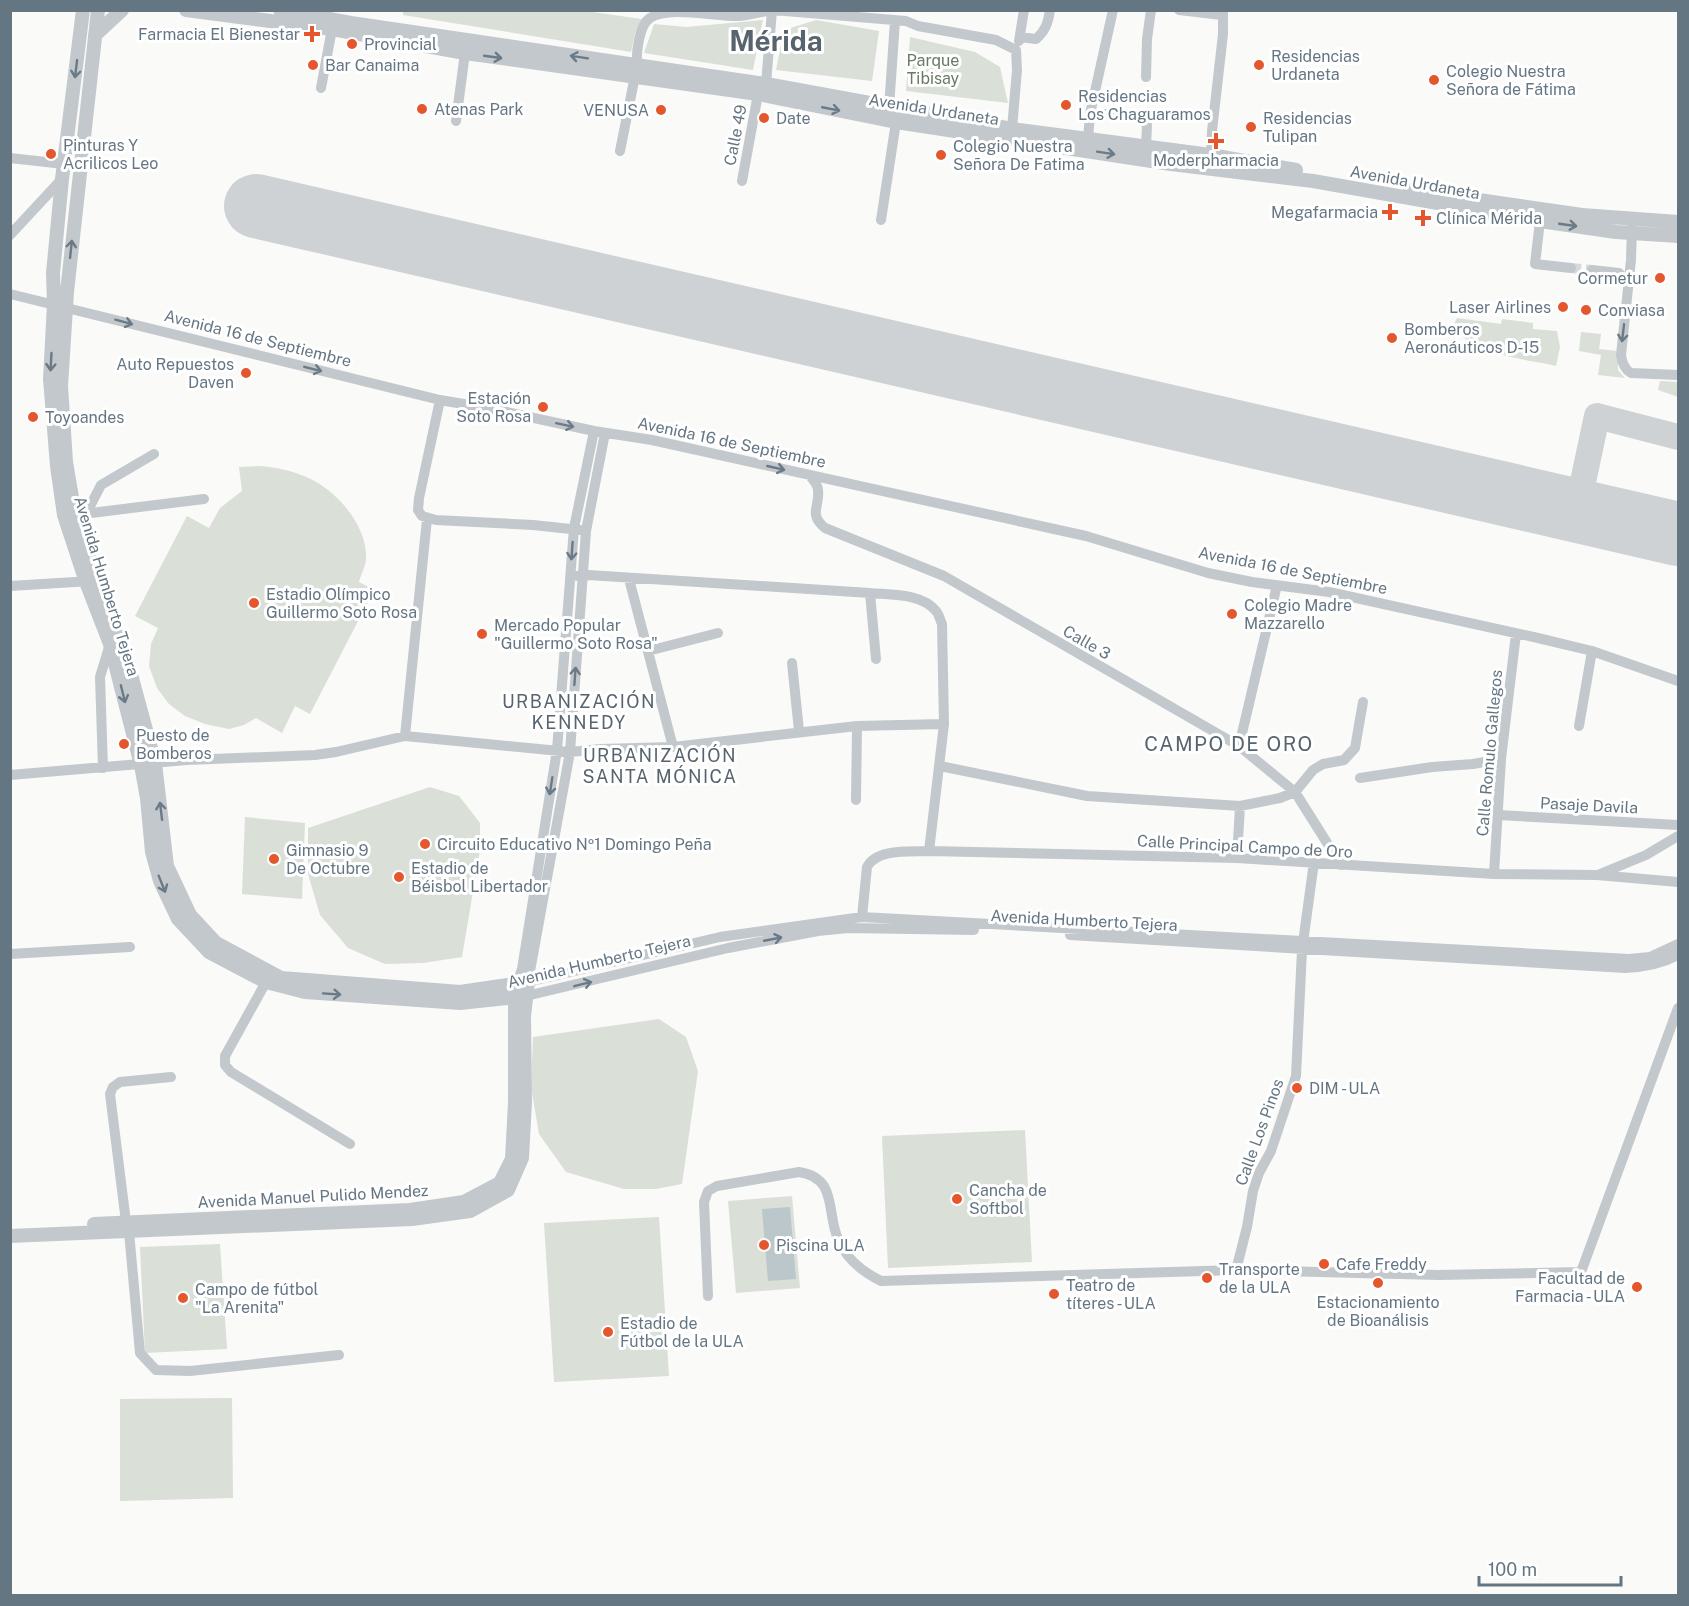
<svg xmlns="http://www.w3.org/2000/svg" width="1689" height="1606" viewBox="0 0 1689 1606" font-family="'Public Sans',sans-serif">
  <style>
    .green { fill: #dadfd7 }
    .water { fill: #bbc7cb }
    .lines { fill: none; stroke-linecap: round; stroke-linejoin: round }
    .taxiway { stroke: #ced2d4; stroke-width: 26 }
    .runway { stroke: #ced2d4; stroke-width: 64 }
    .minor-tunnel { stroke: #d5d9db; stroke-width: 10; stroke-dasharray: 10 5; stroke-linecap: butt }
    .minor { stroke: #c3c8cc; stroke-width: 10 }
    .tertiary { stroke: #c3c8cc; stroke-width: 14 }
    .oneway { stroke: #6a7a87 }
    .poi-dot { fill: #e4572e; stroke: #fff; stroke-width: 2 }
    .labels { text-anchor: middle; stroke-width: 6; stroke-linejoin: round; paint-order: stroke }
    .poi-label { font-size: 16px; fill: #657683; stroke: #fff; text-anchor: start }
    .park-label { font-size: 16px; fill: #687a64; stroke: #fff }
    .street-label { font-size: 16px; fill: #657683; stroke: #fff }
    .neighbourhood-label { font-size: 18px; letter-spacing: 1.5px; fill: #57646e; stroke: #fff }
    .quarter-label { font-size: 20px; letter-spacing: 1.5px; fill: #57646e; stroke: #fff }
    .town-label { font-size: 28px; font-weight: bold; fill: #57646e; stroke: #fff }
  </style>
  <rect width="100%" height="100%" fill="#fafaf8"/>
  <path class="green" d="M403 10H578L642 19 635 33 631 52 403 15Z
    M763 20 753 70 644 53 654 24 686 27Z
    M816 20 879 31 872 81 776 70 784 30Z
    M910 37 975 52 1000 67 1008 103 906 91Z
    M1457 318 1501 324 1502 319 1533 323V329L1557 331 1560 347 1556 366C1529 360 1463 353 1454 324Z
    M1581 332 1601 334 1599 349 1618 351V370L1625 378 1598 375 1601 355 1579 351Z
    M1660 381 1678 382V397L1658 390Z
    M259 466C275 467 289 470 304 476 335 488 368 525 366 560 365 567 361 575 359 582L374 590 310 714 295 706 282 733 256 718 244 725 229 729 205 724 185 716 169 704 157 688 149 666 151 644 158 628 135 616 187 516 209 528 220 508 242 491 239 467Z
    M430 787 459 796 480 823V850L462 957 423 963 385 964 348 948 320 915 308 874V828Z
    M245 817 305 823 302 899 242 894Z
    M659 1019 686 1037 698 1071 682 1184 656 1189H624L566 1172 539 1134 531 1087 533 1037Z
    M1025 1130 1032 1262 888 1268 882 1136Z
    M792 1196 800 1288 736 1293 728 1201Z
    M659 1217 669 1376 554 1382 544 1223Z
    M220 1244 227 1349 145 1353 140 1247Z
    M232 1398 233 1498 120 1501V1399Z"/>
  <path class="water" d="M790 1207 796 1279 768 1281 762 1209Z"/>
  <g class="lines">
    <path class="taxiway" d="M1577 510 1597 416 1678 437"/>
    <path class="runway" d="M256 206 1678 534"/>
    <path class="minor-tunnel" d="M1571 268 1592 270"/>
    <path class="minor" d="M773 10 906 21 918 26 996 40 1016 50 1017 70 1012 129
      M1179 10 1222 15
      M1020 37 1036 39C1046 30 1048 23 1050 10
      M1019 41 1024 10
      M1146 77 1147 39 1151 10
      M766 84 772 10
      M321 88 332 29
      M889 108 895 21
      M1090 114C1108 115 1135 110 1147 125L1146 146
      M456 121 465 53
      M1088 139 1090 114 1113 10
      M620 151 637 66C636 53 639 25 650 18 668 5 717 17 739 16 750 15 761 12 771 10
      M1211 155 1212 131 1223 34V10
      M10 158 64 164
      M742 181 758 94
      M881 220 896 122
      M1540 221 1535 264 1571 268
      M1632 227 1631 260 1621 355C1622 363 1624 369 1631 373L1678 375
      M10 235 62 179
      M1592 270 1619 273 1628 284
      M10 294 440 400 493 409 594 431 652 440 1086 536 1208 573 1252 582 1329 592 1538 638 1592 651 1678 681
      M440 400 419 498 418 510 422 516 436 520 533 525 580 530
      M605 433 586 531 570 752 528 982 720 937 862 917 1629 959 1650 957 1678 944
      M811 477C814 481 818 485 818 490 820 507 808 514 825 528L944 576 1239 746 1295 792 1341 865
      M86 514 101 485 154 454
      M75 515 204 499
      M571 576 588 575 870 593C890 595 922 593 936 611 939 614 940 620 942 624L944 724 929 851
      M629 579 673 747
      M10 586 91 581
      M870 593 876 659
      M648 651 718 633
      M792 663 799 731
      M1579 726 1592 651
      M405 736 427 519
      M1239 746 1277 585
      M940 766 1087 796 1240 806 1280 798 1295 792 1313 770 1323 764 1344 760 1355 748 1363 702
      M103 768 100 677 110 644
      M10 775 187 760 315 755 336 752 405 736 570 752 601 749 673 747 857 726 944 724
      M1360 778 1432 767 1473 764 1501 759
      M856 800 857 726
      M1498 815 1678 825
      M1237 858 1240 806
      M1494 874 1501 759 1516 634
      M1600 874 1646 855 1678 836
      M862 917 867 867C877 848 910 852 929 851L1237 858 1494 874 1597 875 1678 882
      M1070 935 1625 968C1645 967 1661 964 1678 955
      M10 954 130 947
      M266 982 225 1056V1065L231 1072 350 1144
      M516 985 522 969 557 750 574 528 594 431
      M526 996 728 948 818 931 848 928 974 930
      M171 1077 120 1082 113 1087 110 1094 126 1222 129 1232 140 1353 156 1370 190 1371 339 1355
      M1236 1270 1247 1227 1253 1191 1259 1173 1271 1151 1296 1076 1302 950 1314 862
      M708 1296 704 1202 708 1191 717 1186 799 1172C838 1178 826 1212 838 1239 846 1259 863 1272 881 1281L1236 1270 1439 1275 1581 1272 1678 1008"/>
    <path class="tertiary" d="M83 10 62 179 53 273 54 304 50 379 57 466 64 515 86 582 110 644 141 765 147 798 152 852 160 881 178 919 209 952 266 982 305 992 460 1003 526 996
      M186 10 332 29 465 53 758 94 896 122 1171 164 1313 181 1540 221 1616 232 1678 236
      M280 10 351 23 766 84 1012 129 1211 155 1296 170
      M95 35 122 10
      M1410 190 1582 215 1678 222
      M94 1224 410 1210 464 1202 500 1183 512 1159 515 1102V990
      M10 1236 412 1219 470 1211 508 1190 522 1158 525 1102 524 1016 528 982 460 992 281 978 216 943 190 915 167 866 155 763 129 667 75 515 66 462 61 386 67 292 98 10"/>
  </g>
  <defs><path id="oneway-shaft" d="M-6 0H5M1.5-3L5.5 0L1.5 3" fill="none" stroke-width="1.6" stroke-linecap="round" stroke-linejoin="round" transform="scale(1.5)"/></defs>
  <g class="oneway">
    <use href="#oneway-shaft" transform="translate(493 57) rotate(8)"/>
    <use href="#oneway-shaft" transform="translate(579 57) rotate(-171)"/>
    <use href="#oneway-shaft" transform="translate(76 69) rotate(97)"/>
    <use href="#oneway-shaft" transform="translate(831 109) rotate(11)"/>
    <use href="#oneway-shaft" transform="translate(1106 153) rotate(9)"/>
    <use href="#oneway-shaft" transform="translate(1568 225) rotate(8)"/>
    <use href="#oneway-shaft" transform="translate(71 249) rotate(-84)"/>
    <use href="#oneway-shaft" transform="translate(124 322) rotate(15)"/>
    <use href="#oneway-shaft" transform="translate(1623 333) rotate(97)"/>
    <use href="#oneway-shaft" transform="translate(51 362) rotate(93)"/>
    <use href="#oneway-shaft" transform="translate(313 369) rotate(14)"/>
    <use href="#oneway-shaft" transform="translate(565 425) rotate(12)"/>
    <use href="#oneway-shaft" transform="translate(776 468) rotate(13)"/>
    <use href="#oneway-shaft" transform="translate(572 551) rotate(94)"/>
    <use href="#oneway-shaft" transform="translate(575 676) rotate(-86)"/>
    <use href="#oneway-shaft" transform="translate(123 694) rotate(76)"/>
    <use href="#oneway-shaft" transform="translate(551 786) rotate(99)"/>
    <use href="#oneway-shaft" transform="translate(161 811) rotate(-97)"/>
    <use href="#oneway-shaft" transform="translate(162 884) rotate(68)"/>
    <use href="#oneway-shaft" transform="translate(773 939) rotate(-11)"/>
    <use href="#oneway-shaft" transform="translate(583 984) rotate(-14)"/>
    <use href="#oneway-shaft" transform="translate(332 994) rotate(4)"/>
  </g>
  <g class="poi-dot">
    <path d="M309 25h6v6h6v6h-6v6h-6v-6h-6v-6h6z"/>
    <circle cx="352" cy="44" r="6"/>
    <circle cx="313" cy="65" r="6"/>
    <circle cx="1259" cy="65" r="6"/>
    <circle cx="1434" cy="80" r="6"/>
    <circle cx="1066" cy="105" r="6"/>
    <circle cx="422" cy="109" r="6"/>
    <circle cx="661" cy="110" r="6"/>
    <circle cx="764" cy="118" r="6"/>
    <circle cx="1251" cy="127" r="6"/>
    <path d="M1213 132h6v6h6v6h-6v6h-6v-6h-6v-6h6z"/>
    <circle cx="51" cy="154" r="6"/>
    <circle cx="941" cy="155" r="6"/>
    <path d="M1387 203h6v6h6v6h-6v6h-6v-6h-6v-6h6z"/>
    <path d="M1420 209h6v6h6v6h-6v6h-6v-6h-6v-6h6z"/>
    <circle cx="1660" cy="278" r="6"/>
    <circle cx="1563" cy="307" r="6"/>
    <circle cx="1586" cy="310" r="6"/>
    <circle cx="1392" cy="338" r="6"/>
    <circle cx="246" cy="373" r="6"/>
    <circle cx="543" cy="407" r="6"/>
    <circle cx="33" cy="417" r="6"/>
    <circle cx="254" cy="603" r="6"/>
    <circle cx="1232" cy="614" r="6"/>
    <circle cx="482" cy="634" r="6"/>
    <circle cx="124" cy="744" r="6"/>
    <circle cx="425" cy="844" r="6"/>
    <circle cx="274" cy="859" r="6"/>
    <circle cx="399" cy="877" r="6"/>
    <circle cx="1297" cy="1088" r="6"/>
    <circle cx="957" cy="1199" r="6"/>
    <circle cx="764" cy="1245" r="6"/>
    <circle cx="1324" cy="1264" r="6"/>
    <circle cx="1207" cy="1278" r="6"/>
    <circle cx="1378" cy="1283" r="6"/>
    <circle cx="1637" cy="1287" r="6"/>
    <circle cx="1054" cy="1294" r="6"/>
    <circle cx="183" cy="1298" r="6"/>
    <circle cx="608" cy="1332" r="6"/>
  </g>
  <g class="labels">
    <g class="poi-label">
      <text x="300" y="40" text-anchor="end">Farmacia El Bienestar</text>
      <text x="364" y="50">Provincial</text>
      <text x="1271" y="62">Residencias<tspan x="1271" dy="18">Urdaneta</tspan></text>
      <text x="325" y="71">Bar Canaima</text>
      <text x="1446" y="77">Colegio Nuestra<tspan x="1446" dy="18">Señora de Fátima</tspan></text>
      <text x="1078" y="102">Residencias<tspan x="1078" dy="18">Los Chaguaramos</tspan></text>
      <text x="434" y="115">Atenas Park</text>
      <text x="649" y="116" text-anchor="end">VENUSA</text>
      <text x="776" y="124">Date</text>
      <text x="1263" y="124">Residencias<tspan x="1263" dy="18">Tulipan</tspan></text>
      <text x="63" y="151">Pinturas Y<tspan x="63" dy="18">Acrilicos Leo</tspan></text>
      <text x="953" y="152">Colegio Nuestra<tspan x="953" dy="18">Señora De Fatima</tspan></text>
      <text x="1216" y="166" text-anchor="middle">Moderpharmacia</text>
      <text x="1378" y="218" text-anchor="end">Megafarmacia</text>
      <text x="1436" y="224">Clínica Mérida</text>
      <text x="1648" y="284" text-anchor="end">Cormetur</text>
      <text x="1551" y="313" text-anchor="end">Laser Airlines</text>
      <text x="1598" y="316">Conviasa</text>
      <text x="1404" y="335">Bomberos<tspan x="1404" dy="18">Aeronáuticos D-15</tspan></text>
      <text x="234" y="370" text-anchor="end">Auto Repuestos<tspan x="234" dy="18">Daven</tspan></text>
      <text x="531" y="404" text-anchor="end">Estación<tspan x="531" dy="18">Soto Rosa</tspan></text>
      <text x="45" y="423">Toyoandes</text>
      <text x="266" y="600">Estadio Olímpico<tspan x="266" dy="18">Guillermo Soto Rosa</tspan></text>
      <text x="1244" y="611">Colegio Madre<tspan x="1244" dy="18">Mazzarello</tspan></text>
      <text x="494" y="631">Mercado Popular<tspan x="494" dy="18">"Guillermo Soto Rosa"</tspan></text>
      <text x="136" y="741">Puesto de<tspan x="136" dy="18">Bomberos</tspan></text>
      <text x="437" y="850">Circuito Educativo Nº1 Domingo Peña</text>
      <text x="286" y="856">Gimnasio 9<tspan x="286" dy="18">De Octubre</tspan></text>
      <text x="411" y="874">Estadio de<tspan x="411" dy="18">Béisbol Libertador</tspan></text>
      <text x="1309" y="1094">DIM - ULA</text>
      <text x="969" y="1196">Cancha de<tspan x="969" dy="18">Softbol</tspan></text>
      <text x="776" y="1251">Piscina ULA</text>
      <text x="1336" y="1270">Cafe Freddy</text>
      <text x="1219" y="1275">Transporte<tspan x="1219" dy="18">de la ULA</tspan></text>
      <text x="1625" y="1284" text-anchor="end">Facultad de<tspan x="1625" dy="18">Farmacia - ULA</tspan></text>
      <text x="1066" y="1291">Teatro de<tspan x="1066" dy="18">títeres - ULA</tspan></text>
      <text x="195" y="1295">Campo de fútbol<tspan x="195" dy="18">"La Arenita"</tspan></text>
      <text x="1378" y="1308" text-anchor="middle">Estacionamiento<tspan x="1378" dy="18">de Bioanálisis</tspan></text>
      <text x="620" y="1329">Estadio de<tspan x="620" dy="18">Fútbol de la ULA</tspan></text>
    </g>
    <g class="park-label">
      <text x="933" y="66">Parque<tspan x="933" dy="18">Tibisay</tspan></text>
    </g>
    <g class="street-label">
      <text transform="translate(934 109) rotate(9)" y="6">Avenida Urdaneta</text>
      <text transform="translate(735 135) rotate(-79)" y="6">Calle 49</text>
      <text transform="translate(1415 182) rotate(10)" y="6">Avenida Urdaneta</text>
      <text transform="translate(258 338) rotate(14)" y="6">Avenida 16 de Septiembre</text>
      <text transform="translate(732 442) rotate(12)" y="6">Avenida 16 de Septiembre</text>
      <text transform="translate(1293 570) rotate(11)" y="6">Avenida 16 de Septiembre</text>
      <text transform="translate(107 586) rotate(73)" y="6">Avenida Humberto Tejera</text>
      <text transform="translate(1087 642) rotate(30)" y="6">Calle 3</text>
      <text transform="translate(1489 753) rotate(-85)" y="6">Calle Romulo Gallegos</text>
      <text transform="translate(1589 805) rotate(3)" y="6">Pasaje Davila</text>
      <text transform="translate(1245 846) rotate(3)" y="6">Calle Principal Campo de Oro</text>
      <text transform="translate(1084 920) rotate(3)" y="6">Avenida Humberto Tejera</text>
      <text transform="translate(599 961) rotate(-13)" y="6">Avenida Humberto Tejera</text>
      <text transform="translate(1259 1132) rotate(-70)" y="6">Calle Los Pinos</text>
      <text transform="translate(313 1196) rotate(-3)" y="6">Avenida Manuel Pulido Mendez</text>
    </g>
    <g class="neighbourhood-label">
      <text x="579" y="708">URBANIZACIÓN<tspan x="579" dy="21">KENNEDY</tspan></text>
      <text x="660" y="762">URBANIZACIÓN<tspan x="660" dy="21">SANTA MÓNICA</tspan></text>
    </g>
    <g class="quarter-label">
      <text x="1229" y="751">CAMPO DE ORO</text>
    </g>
    <g class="town-label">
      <text x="776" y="51">Mérida</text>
    </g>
  </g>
  <rect width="1689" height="1606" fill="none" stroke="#657683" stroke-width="24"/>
  <path d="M1479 1576v9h142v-9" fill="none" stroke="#657683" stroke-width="3"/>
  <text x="1488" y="1576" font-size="18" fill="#657683" stroke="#ffffff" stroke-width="4.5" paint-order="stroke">100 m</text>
</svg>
